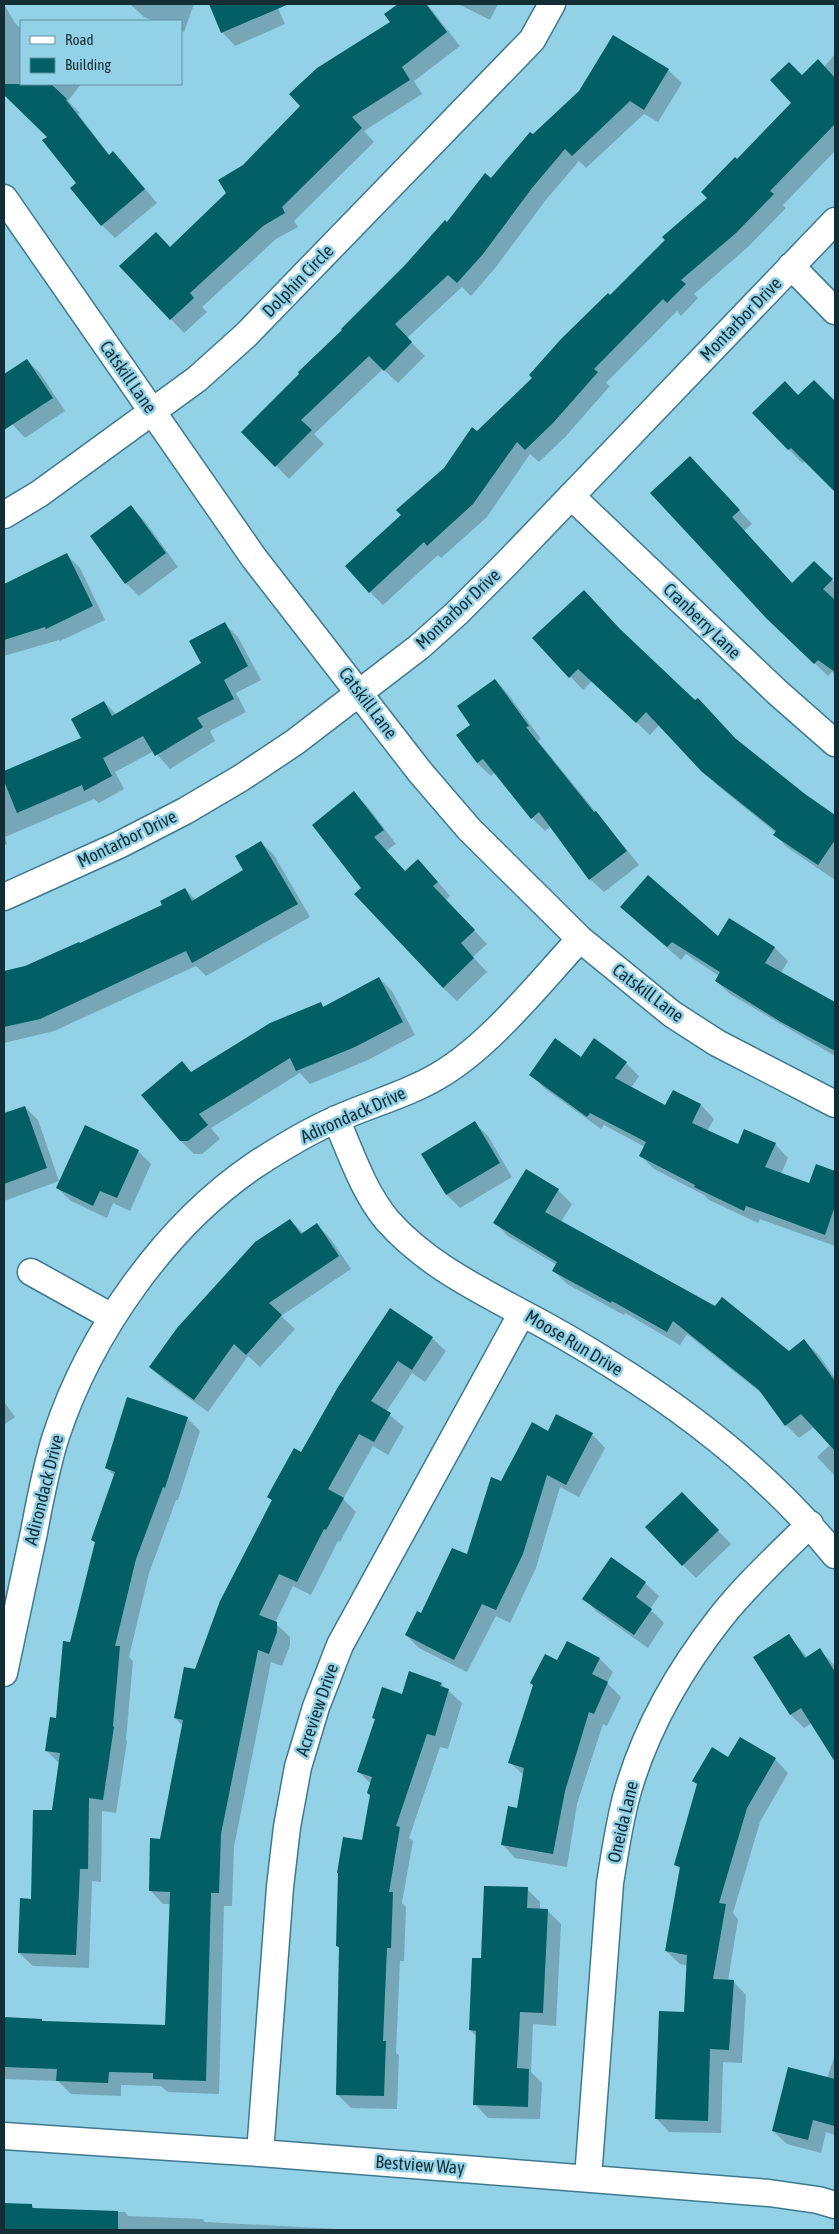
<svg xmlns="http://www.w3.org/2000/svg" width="839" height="2234" viewBox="0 0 839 2234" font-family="'Asap Condensed',sans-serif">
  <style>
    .shadow { fill: #0003 }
    .building { fill: #015f65 }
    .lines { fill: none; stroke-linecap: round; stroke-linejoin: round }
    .street-casing { stroke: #3e7a8f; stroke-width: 29 }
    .street { stroke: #fff; stroke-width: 26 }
    .labels { text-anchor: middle; stroke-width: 5; stroke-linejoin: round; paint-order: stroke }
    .street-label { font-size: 18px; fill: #142e36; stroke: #93d1e7 }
  </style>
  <rect width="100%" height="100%" fill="#93d1e7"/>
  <path class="shadow" d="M4 4 15 23 21 29V84H81L68 101 80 113 78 114 110 156 113 153 126 166 157 203 115 238 102 225 49 137 8 98 4 90Z
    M130 4H194L184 32 181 31V21H154L144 17Z
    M210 4H276L285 24 235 46 222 32Z
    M400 4H427L460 46 414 81 422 94 364 131 374 142 294 221 298 227 276 239 202 307 207 312 184 333 121 266 170 248 228 194 244 166 392 23 386 15Z
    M458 4H498L490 20Z
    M835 54V151L783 205 786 208 749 246 694 294 698 298 681 316 677 311 606 383 610 386 566 436 539 462 530 454 487 517 441 558 438 555 383 605 370 592 402 516 477 432 534 378 610 296 709 198 737 161 793 103 802 76 824 67Z
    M668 70 682 83 658 122 644 114 586 168 579 161 545 201 496 267 471 296 462 287 407 338 425 356 398 383 383 369 314 434 324 444 289 479 243 432 533 136Z
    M27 360 40 373 65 411 25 438 12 424 4 412V375Z
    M814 381 835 403V490L805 461 802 463 753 413 799 396Z
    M703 471 752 524 744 531 793 584 814 562 835 583V675L832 672 828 676 781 631Z
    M131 507 144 520 178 567 139 596 126 583Z
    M67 555 80 568 105 620 60 641 59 640 4 656V588L25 581Z
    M225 624 238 637 261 680 236 693 246 712 210 731 215 741 170 769 154 751 115 772 124 789 99 803 94 799 5 837 7 844 4 845V773L83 739 104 702 117 715 202 663Z
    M534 638H628L738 742 804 795 835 816V880L788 848 775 835 776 833 717 785 660 724 650 735 592 681 583 690Z
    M495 680 508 694 541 739 538 741 639 865 604 892 590 879 551 826 545 831 532 818 495 772 491 776 477 763 472 725Z
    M354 793 367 806 396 844 386 851 406 872 431 874 450 896 446 900 487 944 473 957 487 972 457 1001 443 988 363 888Z
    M261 842 274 855 310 917 206 976 196 966 54 1031 4 1043V972L26 967 80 945 164 905 185 889 196 900 245 870Z
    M635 920 718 938 729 920 775 948 788 961 781 973 835 1003V1056L730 994 716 981 719 976 686 954 681 960Z
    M379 978 392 991 415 1035 368 1060 310 1084 300 1073 211 1128 220 1139 202 1154H194L180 1140 182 1063 192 1073 321 1003 324 1007Z
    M581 1058 626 1063 639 1076 631 1088 666 1106 673 1091 701 1105 714 1119 707 1131 738 1146 775 1144 788 1158 781 1174 810 1184 817 1166 835 1173V1246L760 1219 758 1223 709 1200 704 1195 654 1169 640 1155 645 1147 604 1125 601 1129 544 1088 531 1074Z
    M25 1107 38 1120 59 1181 4 1201V1115Z
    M475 1123 488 1136 512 1177 460 1208 447 1195 423 1154Z
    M138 1151 151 1164 130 1211 113 1203 107 1218 71 1201 57 1188Z
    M526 1171 558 1190 572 1204 561 1222 789 1353 804 1341 818 1354 835 1378V1476L817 1457 831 1444 814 1427 799 1438 786 1425 765 1396 687 1334 680 1345 625 1313 624 1315 567 1284 554 1271 557 1265 508 1236 495 1223Z
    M290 1220 304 1234 317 1225 330 1238 351 1269 281 1316 295 1329 260 1367 248 1356 208 1412 164 1380 150 1367Z
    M390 1310 432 1338 446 1351 425 1382 412 1373 386 1412 404 1427 388 1455 373 1446 343 1499 356 1512 340 1542 338 1541 311 1595 293 1586 275 1623 290 1637V1645L282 1666 271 1662 234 1847 232 1906H224L219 2094 168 2092 161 2086 121 2085V2096L71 2094 58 2081 4 2079V2019L167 2027 171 1904H163L150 1890 183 1726 175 1718 273 1501 268 1497 301 1453Z
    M4 1402 15 1417 4 1425Z
    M187 1418 200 1431 178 1500H176L149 1573 129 1657 133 1661 126 1740 127 1741 116 1813 102 1811 101 1882 92 1881 89 1968 33 1966 19 1953 53 1811 60 1764 46 1750 57 1719 71 1643 96 1543 92 1540 115 1476 106 1468Z
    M548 1432 592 1434 605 1448 579 1497 560 1487 536 1568 510 1623 496 1616 467 1672 419 1648 406 1635 468 1556 502 1482Z
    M695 1507 731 1544 696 1578 683 1565Z
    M645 1583 659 1596 650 1609 664 1623 648 1648 597 1612 584 1598Z
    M789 1636 808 1658 820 1650 835 1666V1759L812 1723 804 1728 791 1715 755 1657Z
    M600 1659 613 1672 607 1683 621 1697 607 1726 603 1724 577 1804 567 1867 515 1858 502 1844 518 1809 524 1776 510 1762 558 1662Z
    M441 1684 462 1703 448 1749 440 1747 409 1838 413 1841 402 1903 406 1907 404 1961H400L396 2053 399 2055 397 2109 351 2108 337 2094 340 1949 337 1946 363 1842 371 1796V1784L358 1771 403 1695Z
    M740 1739 775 1759 788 1773 760 1822 733 1913 738 1919 728 1981H733L746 1995 742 2063 723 2062 721 2133 669 2132 656 2118 685 2013 688 1966 680 1964 666 1951 680 1869 676 1865Z
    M527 1889 540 1902V1910H547L561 1924 556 2026 533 2024 531 2072 542 2083 540 2119 488 2118 475 2104 477 2037 470 2030 482 1959Z
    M835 2055V2135L826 2132 821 2153 787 2144 773 2131 827 2078Z
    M4 2204 32 2205 35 2209 125 2212 128 2216 203 2219 205 2222 355 2230H4Z"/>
  <path class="building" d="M209 4H289L221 33Z
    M398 4H426L447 32 402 67 410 80 352 117 362 128 282 207 285 213 263 226 190 293 194 298 170 320 119 266 156 232 170 247 226 193 218 180 243 165 300 106 289 94 317 68 390 22 384 14Z
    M613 35 669 69 644 110 630 101 572 156 565 149 532 188 483 254 457 283 448 275 395 324 412 342 384 371 369 356 301 420 312 430 275 467 241 432 299 374 298 372 342 330 341 329 405 265 445 220 447 222 485 173 491 178 530 132 533 134 579 91Z
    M818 59 835 78V124L770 191 774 194 736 233 681 280 686 284 667 303 663 299 594 369 598 372 553 423 525 450 517 442 473 504 427 546 424 542 369 593 345 566 401 515 396 510 444 468 472 427 477 431 532 378 529 375 561 339 608 293 610 295 665 240 662 237 707 198 701 192 735 157 737 159 791 103 770 80 789 62 802 75Z
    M4 84H51L67 99 66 100 109 155 113 151 145 189 101 226 70 188 76 183 42 140 47 137 4 95Z
    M27 359 53 398 4 430V374Z
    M814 380 835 401V492L791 448 788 450 752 413 785 381 798 395Z
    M690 456 740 510 732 517 792 583 814 561 833 579 823 589 835 600V672L818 660 814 664 766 618 650 493Z
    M131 505 166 553 125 584 90 536Z
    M67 553 93 606 46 629 45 627 4 640V584Z
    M584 590 620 629 695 700 698 698 735 738 805 794 835 815V840L818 865 773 835 776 831 702 772 646 712 636 723 578 669 569 678 532 638Z
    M225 622 248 666 224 680 234 699 197 718 203 727 155 756 143 736 103 758 112 776 84 791 82 785 17 813 4 781V771L81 738 71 719 104 701 112 716 201 663 189 641Z
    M495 679 529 726 526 727 594 812 596 811 627 851 589 880 539 812 531 819 483 759 477 763 456 735 470 725 457 706Z
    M354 791 384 830 374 837 405 871 418 859 438 882 433 886 475 930 461 943 474 958 443 988 354 894 361 888 312 825Z
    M261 841 298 904 192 963 186 951 40 1019 4 1027V971L25 966 79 942 80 943 162 905 160 901 185 888 192 901 243 870 235 856Z
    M648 875 718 936 729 918 775 947 765 963 835 1002V1051L781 1022 715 981 720 972 672 942 667 947 620 907Z
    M379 977 403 1022 355 1047 296 1071 290 1058 199 1114 208 1125 188 1141H180L141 1095 182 1061 191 1072 270 1023 321 1002 323 1007Z
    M555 1038 581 1057 594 1038 627 1062 615 1078 665 1105 673 1090 701 1104 692 1123 738 1144 744 1129 776 1143 765 1167 809 1183 816 1164 835 1171V1206L825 1235 746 1206 744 1211 694 1187 695 1185 639 1156 646 1142 590 1113 587 1117 529 1075Z
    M25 1106 47 1168 4 1184V1113Z
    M475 1121 500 1163 446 1195 421 1154Z
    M85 1125 139 1150 117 1198 100 1191 93 1206 56 1188Z
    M526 1169 559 1189 545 1212 715 1306 722 1297 789 1351 804 1339 835 1381V1451L801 1414 785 1426 759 1390 673 1321 667 1332 612 1301 611 1303 552 1271 557 1262 493 1223Z
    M290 1219 301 1234 317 1223 339 1256 269 1303 282 1315 246 1355 234 1344 194 1400 149 1367 177 1328 255 1242Z
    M390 1308 433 1337 412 1370 398 1361 371 1401 391 1413 374 1442 359 1434 328 1489 344 1498 326 1530 324 1529 297 1582 279 1574 259 1615 277 1622V1632L269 1654 258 1650 221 1834 219 1893H211L206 2081 153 2079V2073L109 2072 108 2083 56 2081 57 2069 4 2067V2017L42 2019V2021L165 2025 170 1892 149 1891 150 1838 160 1839 183 1720 174 1718 184 1667 195 1669 220 1601 272 1500 267 1497 294 1448 301 1452 338 1387Z
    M127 1397 188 1417 165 1488 163 1487 136 1559 115 1646H120L113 1726 114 1727 103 1800 89 1798 88 1869H80L76 1955 18 1953 20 1898 31 1899 33 1810H52L60 1753 45 1751 50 1717 56 1718 63 1641 70 1642 95 1542 91 1540 115 1472 105 1468Z
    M556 1414 593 1433 566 1485 547 1475 523 1554 496 1610 482 1604 454 1660 405 1635 417 1611 421 1613 452 1548 467 1554 491 1477 501 1481 532 1422 548 1431Z
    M682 1492 719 1530 682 1566 645 1527Z
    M611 1557 646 1582 636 1597 652 1609 634 1635 582 1599Z
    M789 1634 805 1658 820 1648 835 1672V1762L801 1708 790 1715 753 1657Z
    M567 1641 600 1658 592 1674 608 1682 594 1714 589 1712 565 1791 553 1854 501 1845 508 1806 517 1808 524 1768 508 1763 533 1685 530 1683 545 1654 557 1660Z
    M409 1671 442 1683 440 1686 449 1689 435 1736 427 1734 396 1826 400 1827 389 1892H393L391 1948H387L383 2041H386L384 2096 336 2095 339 1947 336 1946 338 1873H337L343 1837 362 1840 370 1795 367 1793 372 1777 357 1772 375 1719 372 1718 382 1687 402 1694Z
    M740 1737 776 1758 747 1808 719 1903 726 1904 713 1979 734 1980 729 2050 710 2049 708 2121 655 2119 659 2011 684 2012 687 1955 665 1951 680 1867 674 1865 697 1784 692 1781 712 1747 728 1757Z
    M484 1886 528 1887 527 1908 548 1909 543 2013 520 2012 517 2068 529 2069 528 2107 473 2105 476 2031 469 2030 472 1958H481Z
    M788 2067 835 2079V2126L813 2120 808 2140 772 2131Z
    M4 2203 32 2204V2208L118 2211V2230H4Z"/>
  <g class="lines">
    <g class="street-casing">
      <path id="street" d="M4 198 254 558 420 772 469 829 580 939 672 1014 717 1043 835 1104
        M791 266 835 311
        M571 496 777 692 835 743
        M4 515 39 494 197 379 246 335 532 40 552 4
        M4 897 119 845 185 811 241 778 295 742 419 647 457 613 507 563 835 221
        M336 1119C351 1153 363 1191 387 1220 424 1262 472 1286 520 1312 551 1328 582 1346 612 1365 694 1416 774 1480 835 1555
        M31 1272 112 1317
        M4 1673C14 1626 24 1579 34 1532 40 1500 46 1467 56 1436 90 1333 165 1226 255 1165 281 1148 309 1131 337 1119 370 1104 406 1095 438 1076 490 1046 538 984 580 939
        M4 2136 260 2153 769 2193 818 2200 835 2205
        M260 2153 280 1887 287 1827 298 1767 316 1707 340 1645 522 1313
        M588 2178 610 1883C615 1853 619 1823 627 1794 645 1730 681 1668 721 1617 747 1584 780 1554 810 1524"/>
    </g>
    <use href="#street" class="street"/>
  </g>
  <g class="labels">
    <g class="street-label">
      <text transform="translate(298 281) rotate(-46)" y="6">Dolphin Circle</text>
      <text transform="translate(741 319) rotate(-46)" y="6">Montarbor Drive</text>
      <text transform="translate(128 377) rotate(55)" y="6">Catskill Lane</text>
      <text transform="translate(458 609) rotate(-43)" y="6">Montarbor Drive</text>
      <text transform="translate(702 621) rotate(44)" y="6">Cranberry Lane</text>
      <text transform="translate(368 703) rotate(53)" y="6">Catskill Lane</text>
      <text transform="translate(127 839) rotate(-26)" y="6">Montarbor Drive</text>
      <text transform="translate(648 993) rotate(37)" y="6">Catskill Lane</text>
      <text transform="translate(353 1115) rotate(-24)" y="6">Adirondack Drive</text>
      <text transform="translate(574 1343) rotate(31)" y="6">Moose Run Drive</text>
      <text transform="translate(44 1490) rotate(-76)" y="6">Adirondack Drive</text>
      <text transform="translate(317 1710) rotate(-71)" y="6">Acreview Drive</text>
      <text transform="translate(623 1822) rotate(-77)" y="6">Oneida Lane</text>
      <text transform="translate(420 2165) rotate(4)" y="6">Bestview Way</text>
    </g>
  </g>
  <rect width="839" height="2234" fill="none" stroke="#142e36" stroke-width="10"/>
  <rect x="20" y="20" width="162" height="65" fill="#93d1e7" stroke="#6090a0"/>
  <rect x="30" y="36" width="25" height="8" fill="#ffffff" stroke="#6090a0"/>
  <text x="65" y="45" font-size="15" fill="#142e36">Road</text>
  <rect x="30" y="58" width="25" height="15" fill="#015f65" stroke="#6090a0"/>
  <text x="65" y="70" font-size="15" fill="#142e36">Building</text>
</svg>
